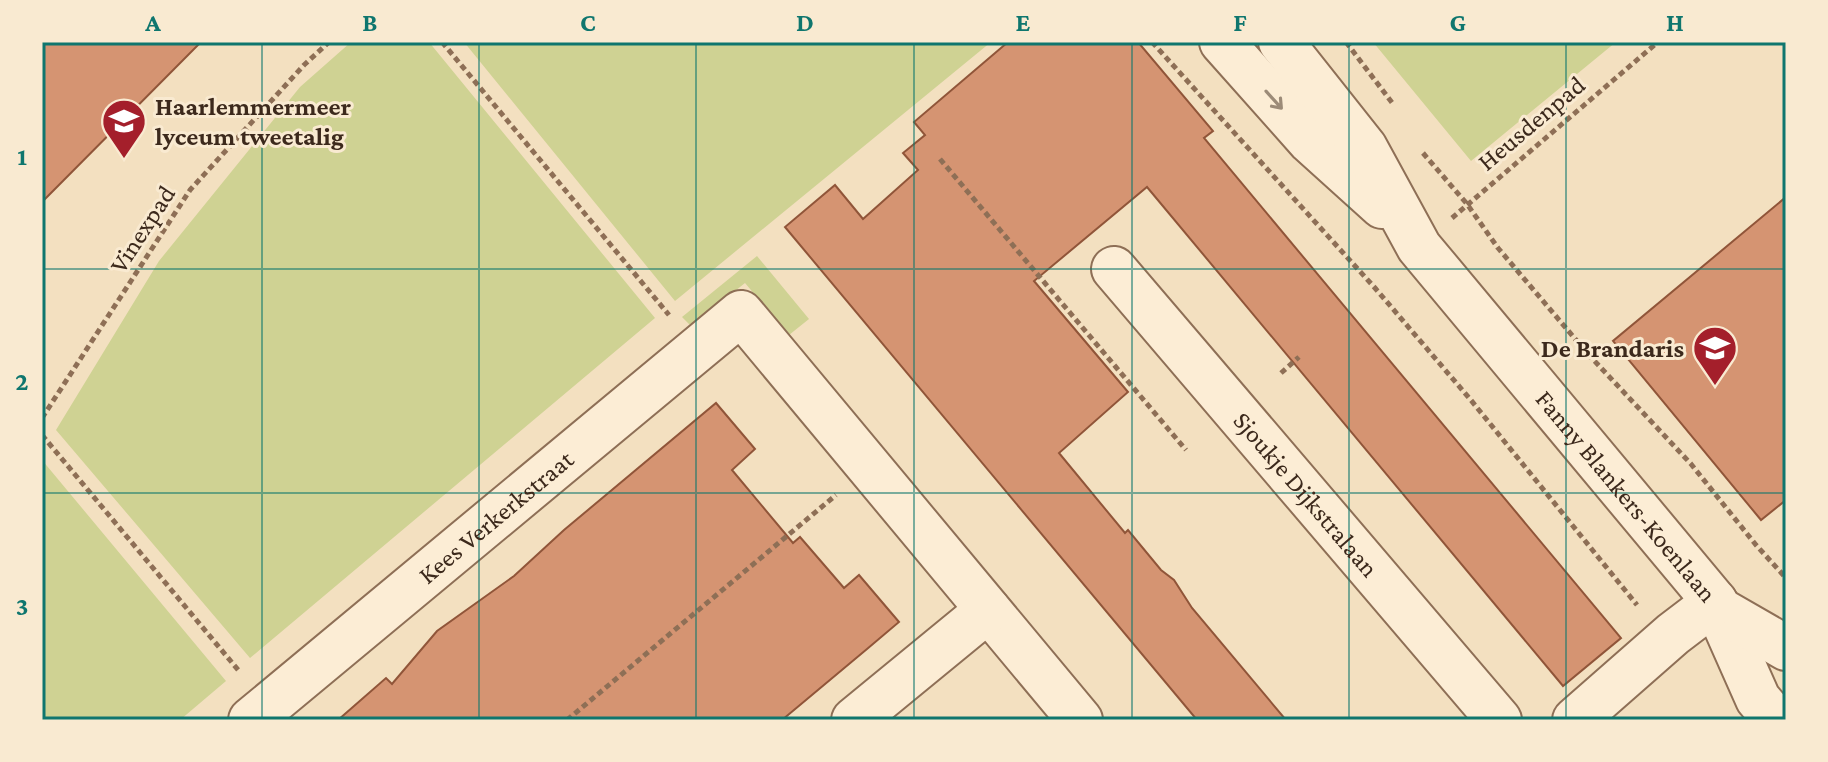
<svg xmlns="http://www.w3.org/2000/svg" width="1828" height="762" viewBox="0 0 1828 762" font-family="'Crimson Pro',serif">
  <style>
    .green { fill: #cfd293 }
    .building { fill: #d59472; stroke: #905539; stroke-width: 2 }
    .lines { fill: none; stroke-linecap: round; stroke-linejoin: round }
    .minor-casing { stroke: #8e6f56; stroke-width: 48 }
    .path { stroke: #8e6f56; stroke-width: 5; stroke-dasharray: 6 4; stroke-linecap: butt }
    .minor { stroke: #fcedd5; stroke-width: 44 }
    .oneway { stroke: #9c8b78 }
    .grid { fill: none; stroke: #0f766e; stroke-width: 2; stroke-opacity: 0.55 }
    .labels { text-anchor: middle; stroke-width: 6; stroke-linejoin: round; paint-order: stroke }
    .poi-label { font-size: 26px; font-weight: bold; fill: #3c291c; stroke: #f9ead1; text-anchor: start }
    .street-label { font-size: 26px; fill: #3c291c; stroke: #f9ead1 }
    .neatline { fill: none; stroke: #0f766e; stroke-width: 3 }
    .grid-label { font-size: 26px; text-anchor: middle; font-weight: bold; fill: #0f766e }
  </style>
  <rect width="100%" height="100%" fill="#f3e0c0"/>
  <path class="green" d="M351 42H429L655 318 250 658 56 430 159 261 300 87Z
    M464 42H991L675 301Z
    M1373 42H1616L1471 161Z
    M757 256 809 319 789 335 745 283 691 326 682 317Z
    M42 460 226 681 180 720H42Z"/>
  <path class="building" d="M42 42H201L42 202Z
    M1008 42H1138L1213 131 1204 138 1621 638 1563 686 1147 187 1034 281 1128 392 1059 453 1125 533 1128 530 1161 570 1174 580 1192 608 1286 720H1197L785 227 835 185 863 219 918 170 903 153 925 135 914 122Z
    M1786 197V500L1761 520 1613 341Z
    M716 403 755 449 732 470 793 543 800 537 844 588 859 575 899 622 867 649 782 720H338L386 678 392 684 437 631 514 576 564 530Z"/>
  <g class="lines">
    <g class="minor-casing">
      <g id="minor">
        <path d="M1222 42 1310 141 1382 206"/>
        <path id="s1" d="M1281 42 1365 148 1419 247 1715 602 1758 699 1776 720"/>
        <path id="s2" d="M1114 269 1499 720"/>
        <path d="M1720 610 1786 648"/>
        <path id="s3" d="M251 720 741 313 1080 720"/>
        <path d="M854 720 988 610"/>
        <path d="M1575 720 1673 634 1715 602"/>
      </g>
    </g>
    <path class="path" d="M442 42 669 315
      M1152 42 1375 288 1470 399 1637 605
      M1346 42 1393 104
      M1423 153 1467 204 1498 248 1588 354 1691 464 1756 545 1786 578
      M940 159 1186 450
      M1452 218 1658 42
      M1281 373 1299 357
      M42 418 190 190 304 65 329 42
      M42 435 239 671
      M567 720 836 495"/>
    <use href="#minor" class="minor"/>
  </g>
  <defs><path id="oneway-shaft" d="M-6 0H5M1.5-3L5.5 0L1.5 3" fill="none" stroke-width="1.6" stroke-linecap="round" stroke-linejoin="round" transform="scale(2)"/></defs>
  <use class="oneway" href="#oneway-shaft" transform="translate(1274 100) rotate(48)"/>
  <path class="grid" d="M262 42V720M479 42V720M696 42V720M914 42V720M1132 42V720M1349 42V720M1566 42V720M42 269H1786M42 493H1786"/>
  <defs>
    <g id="university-pin" transform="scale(2.3)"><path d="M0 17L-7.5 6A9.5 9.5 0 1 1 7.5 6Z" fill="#a41f2b" stroke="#f9ead1"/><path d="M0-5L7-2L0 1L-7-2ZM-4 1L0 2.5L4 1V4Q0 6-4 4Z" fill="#fff"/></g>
    <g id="school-pin" transform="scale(2.3)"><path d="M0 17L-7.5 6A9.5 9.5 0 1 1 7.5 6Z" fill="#a41f2b" stroke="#f9ead1"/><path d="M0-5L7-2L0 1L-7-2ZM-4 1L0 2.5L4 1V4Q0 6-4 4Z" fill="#fff"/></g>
  </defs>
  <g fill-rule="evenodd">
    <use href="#university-pin" x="124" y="121"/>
    <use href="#school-pin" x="1715" y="348"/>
  </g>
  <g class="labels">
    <g class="poi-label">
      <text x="155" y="115">Haarlemmermeer<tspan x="155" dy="30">lyceum tweetalig</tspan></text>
      <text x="1684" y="357" text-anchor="end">De Brandaris</text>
    </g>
    <g class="street-label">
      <text transform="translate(1531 123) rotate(-40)" y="9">Heusdenpad</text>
      <text transform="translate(142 229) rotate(-57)" y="9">Vinexpad</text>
      <text dy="9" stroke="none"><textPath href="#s2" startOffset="296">Sjoukje Dijkstralaan</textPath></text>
      <text dy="9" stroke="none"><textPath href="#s1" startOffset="572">Fanny Blankers-Koenlaan</textPath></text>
      <text dy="9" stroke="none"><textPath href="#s3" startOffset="318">Kees Verkerkstraat</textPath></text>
    </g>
  </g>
  <rect width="1828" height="762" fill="none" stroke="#f9ead1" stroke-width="88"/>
  <rect x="44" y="44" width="1740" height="674" class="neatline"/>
  <g class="grid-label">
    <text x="153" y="31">A</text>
    <text x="370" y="31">B</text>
    <text x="588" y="31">C</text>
    <text x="805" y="31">D</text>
    <text x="1023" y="31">E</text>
    <text x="1240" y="31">F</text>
    <text x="1458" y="31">G</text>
    <text x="1675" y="31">H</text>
    <text x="22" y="165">1</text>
    <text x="22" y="390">2</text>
    <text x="22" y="615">3</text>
  </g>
</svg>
